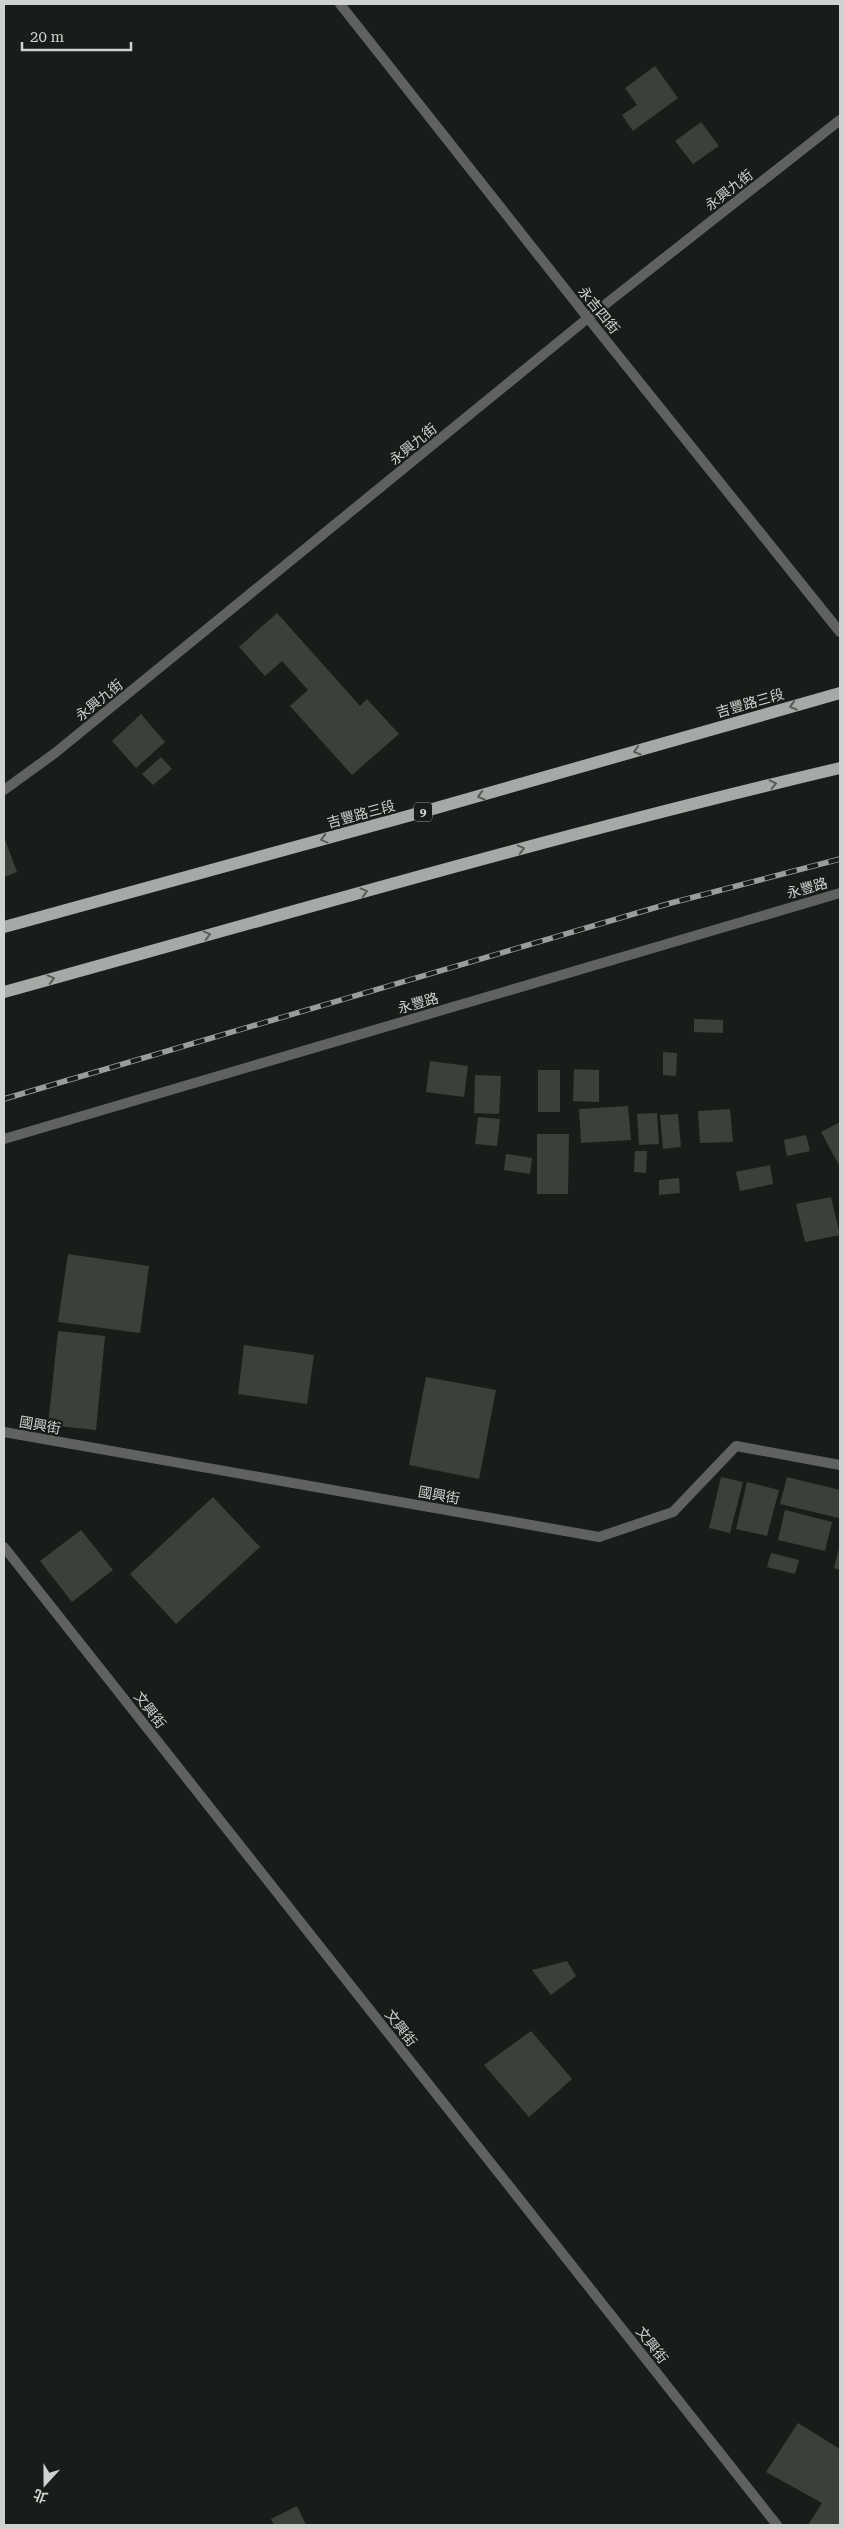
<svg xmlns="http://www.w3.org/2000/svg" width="844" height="2529" viewBox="0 0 844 2529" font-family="'Roboto Serif','Noto Sans TC',serif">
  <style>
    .building { fill: #3b403b }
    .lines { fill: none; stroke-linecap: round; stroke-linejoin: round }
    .service { stroke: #606260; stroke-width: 10 }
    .minor { stroke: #606260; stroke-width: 10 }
    .primary { stroke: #a5aaa6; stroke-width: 12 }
    .rail-casing { stroke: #9a9d9a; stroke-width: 5.5 }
    .rail { stroke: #191d19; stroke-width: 4; stroke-dasharray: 11; stroke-linecap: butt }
    .oneway { stroke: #585c58 }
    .labels { text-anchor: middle; stroke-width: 4.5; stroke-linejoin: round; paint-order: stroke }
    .shield { fill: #191d19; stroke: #989c98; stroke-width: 1 }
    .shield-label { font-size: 12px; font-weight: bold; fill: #cfd2cf }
    .street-label { font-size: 14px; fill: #cfd2cf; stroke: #191d19 }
  </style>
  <rect width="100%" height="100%" fill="#191d19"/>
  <path class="building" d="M655 66 678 98 633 131 622 115 637 105 625 88Z
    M701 122 719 146 693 164 675 141Z
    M277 613 360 706 367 699 399 734 352 775 290 706 308 690 282 661 265 676 239 647Z
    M141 714 165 742 136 768 112 741Z
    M161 757 172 769 153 785 142 774Z
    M4 837 17 872 4 877Z
    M694 1019 723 1020V1033L694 1032Z
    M663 1052 677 1053 676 1076 663 1075Z
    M430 1061 468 1066 464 1097 426 1092Z
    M574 1069 599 1070V1102L573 1101Z
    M538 1070H560V1112H538Z
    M475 1075 501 1076 499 1114 474 1113Z
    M628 1106 631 1140 581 1143 579 1109Z
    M730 1109 733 1142 700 1143 698 1111Z
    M657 1113 659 1144 639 1145 637 1114Z
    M678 1114 681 1147 663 1149 660 1115Z
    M478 1117 500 1119 497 1146 475 1144Z
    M840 1122V1165H839L821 1132Z
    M537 1134H569L568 1194H537Z
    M806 1135 810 1151 787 1156 784 1140Z
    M635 1151H647L646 1173 634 1172Z
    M506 1154 532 1158 530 1174 504 1170Z
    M770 1165 773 1184 740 1191 736 1172Z
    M679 1178 680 1193 659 1195V1180Z
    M831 1197 840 1235 805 1242 796 1204Z
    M68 1254 149 1266 140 1333 58 1322Z
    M58 1331 105 1336 96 1430 48 1425Z
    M244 1345 314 1355 307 1404 238 1394Z
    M426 1377 496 1390 479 1479 409 1465Z
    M721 1477 743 1482 730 1533 709 1528Z
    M787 1477 840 1490 839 1518 780 1504Z
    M747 1482 779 1490 767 1536 736 1529Z
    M213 1497 260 1547 176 1624 130 1574Z
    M785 1510 832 1522 825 1551 778 1540Z
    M81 1530 113 1570 72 1602 40 1561Z
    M840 1544V1570L834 1568Z
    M771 1553 799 1560 795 1574 767 1567Z
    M567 1961 576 1976 551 1995 532 1970Z
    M531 2031 572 2079 529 2117 484 2065Z
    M798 2423 840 2449V2525H808L822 2503 766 2472Z
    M297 2506 306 2525H274L271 2519Z"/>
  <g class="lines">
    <path class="service" d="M599 1537 673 1512 736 1446 840 1465"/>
    <path class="minor" d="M340 4 588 318 840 632
      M4 790 55 753 588 318 840 120
      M4 1139 840 893
      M4 1432 599 1537
      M4 1547 777 2525"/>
    <path class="primary" d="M4 927 408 816 840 693
      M4 992C282 915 559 834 840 768"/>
    <g class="rail-casing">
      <path id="rail" d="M4 1099 671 903 840 859"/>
    </g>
    <use href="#rail" class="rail"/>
  </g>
  <defs><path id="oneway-chevron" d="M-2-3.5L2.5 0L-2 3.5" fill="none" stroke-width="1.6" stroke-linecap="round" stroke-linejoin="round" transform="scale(1.25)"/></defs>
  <g class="oneway">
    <use href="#oneway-chevron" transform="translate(793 706) rotate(164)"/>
    <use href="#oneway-chevron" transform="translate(637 751) rotate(164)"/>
    <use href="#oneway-chevron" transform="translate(773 784) rotate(-13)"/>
    <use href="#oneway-chevron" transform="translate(481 796) rotate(164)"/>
    <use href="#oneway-chevron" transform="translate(324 839) rotate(165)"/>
    <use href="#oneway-chevron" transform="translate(521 849) rotate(-15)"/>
    <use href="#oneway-chevron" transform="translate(364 892) rotate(-15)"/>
    <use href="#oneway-chevron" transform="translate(207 935) rotate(-15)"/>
    <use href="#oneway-chevron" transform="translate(51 979) rotate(-15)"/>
  </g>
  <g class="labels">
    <rect class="shield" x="414" y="802.5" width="18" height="19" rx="4"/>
    <g class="shield-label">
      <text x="423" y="816">9</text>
    </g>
    <g class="street-label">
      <text transform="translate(729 190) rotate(-38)" y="5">永興九街</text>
      <text transform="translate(599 310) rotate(51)" y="5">永吉四街</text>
      <text transform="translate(413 444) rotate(-39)" y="5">永興九街</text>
      <text transform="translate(99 700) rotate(-39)" y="5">永興九街</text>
      <text transform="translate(750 703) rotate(-16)" y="5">吉豐路三段</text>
      <text transform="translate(361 814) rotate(-15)" y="5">吉豐路三段</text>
      <text transform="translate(807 888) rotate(-16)" y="5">永豐路</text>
      <text transform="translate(418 1003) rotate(-16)" y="5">永豐路</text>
      <text transform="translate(40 1425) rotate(10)" y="5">國興街</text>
      <text transform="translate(439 1495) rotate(10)" y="5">國興街</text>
      <text transform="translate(150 1710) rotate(52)" y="5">文興街</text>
      <text transform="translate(401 2028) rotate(52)" y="5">文興街</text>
      <text transform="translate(652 2345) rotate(52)" y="5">文興街</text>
    </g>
  </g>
  <rect width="844" height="2529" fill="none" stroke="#cfd2cf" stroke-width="10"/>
  <g transform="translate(45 2484) rotate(201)" stroke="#191d19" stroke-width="4" paint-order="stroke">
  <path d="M0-4L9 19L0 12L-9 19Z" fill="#cfd2cf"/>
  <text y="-8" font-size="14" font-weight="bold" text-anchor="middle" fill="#cfd2cf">北</text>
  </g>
  <path d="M22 42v8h109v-8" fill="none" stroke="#cfd2cf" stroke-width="2.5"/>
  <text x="30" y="42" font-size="15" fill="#cfd2cf" stroke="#191d19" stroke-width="4" paint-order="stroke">20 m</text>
</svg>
